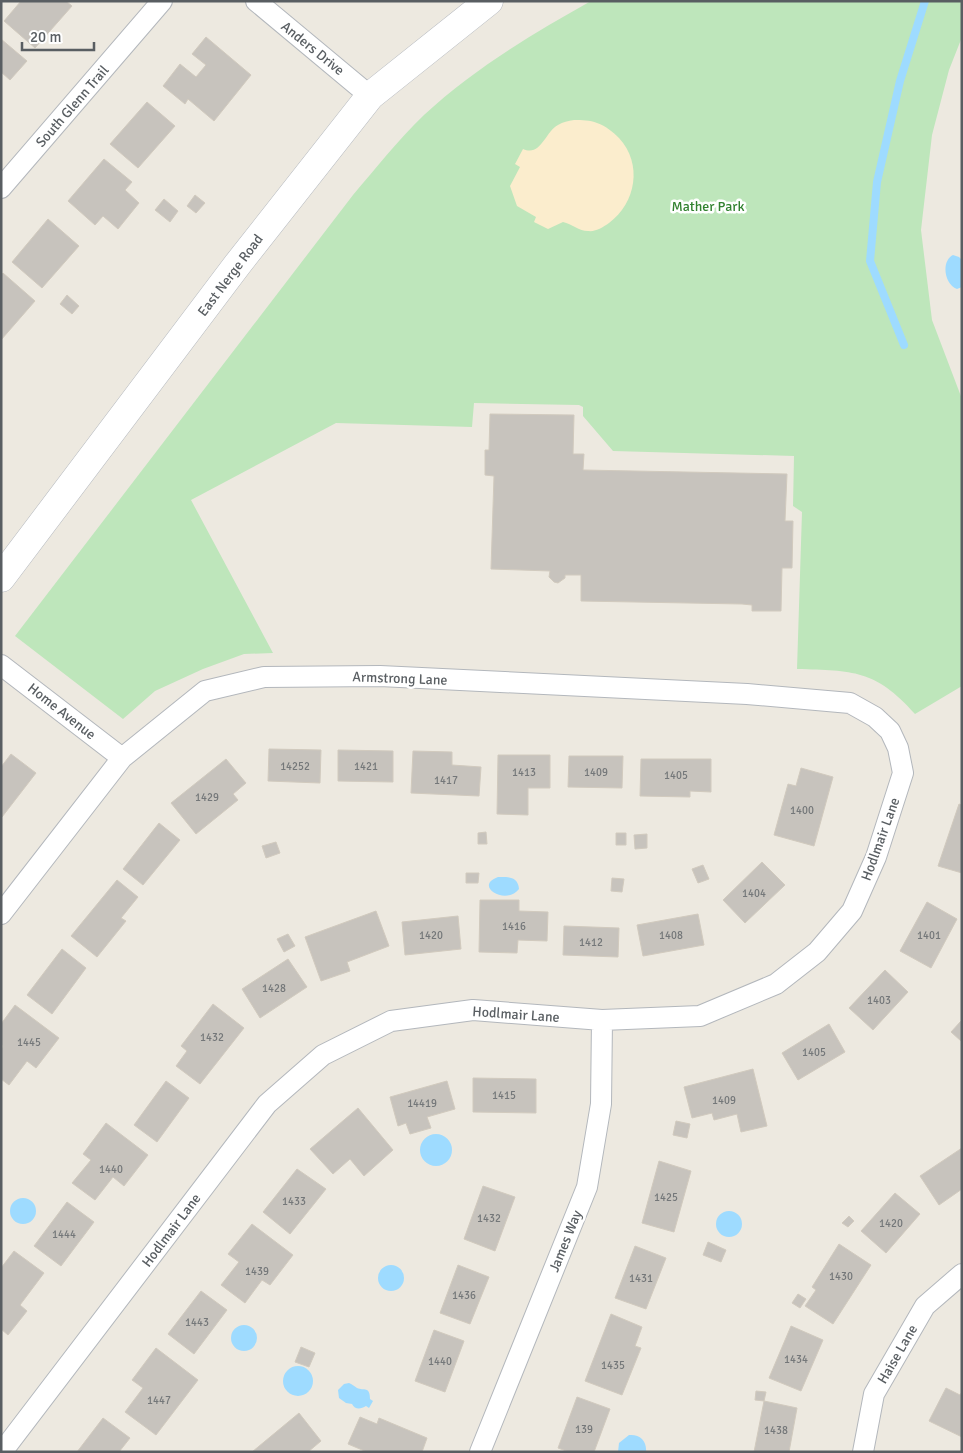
<svg xmlns="http://www.w3.org/2000/svg" width="963" height="1453" viewBox="0 0 963 1453" font-family="Signika,sans-serif">
  <style>
    .green { fill: #bee6bb }
    .sand { fill: #fbedcd }
    .water { fill: #9edbff }
    .lines { fill: none; stroke-linecap: round; stroke-linejoin: round }
    .stream { stroke: #9edbff; stroke-width: 8 }
    .building { fill: #c7c3bd; stroke: #d1cabe }
    .minor-casing { stroke: #b3b7bc; stroke-width: 22 }
    .secondary-casing { stroke: #b4b8be; stroke-width: 29 }
    .minor { stroke: #fff; stroke-width: 20 }
    .secondary { stroke: #fff; stroke-width: 28 }
    .labels { text-anchor: middle; stroke-width: 5; stroke-linejoin: round; paint-order: stroke }
    .number-label { font-size: 11px; fill: #747779 }
    .street-label { font-size: 14px; fill: #595e62; stroke: #fff }
    .park-label { font-size: 14px; fill: #328230; stroke: #fff }
  </style>
  <rect width="100%" height="100%" fill="#ede9e0"/>
  <path class="green" d="M591 1H962V37L949 70 932 135 921 230 932 320 962 399V686L915 714C875 669 853 671 797 669L802 512 793 506 794 456 613 451 583 416V407L579 405 474 403 472 427 336 423 191 500 273 653 244 654 203 669 155 691 123 719 15 636 353 195C376 168 398 140 424 115 474 69 532 34 591 1Z"/>
  <path class="sand" d="M574 120C582 120 590 120 597 123 606 126 613 132 619 138 643 164 636 203 609 223 603 227 596 232 588 231 579 231 572 224 563 222L548 229 534 222 536 217 517 206 510 186 520 167 515 164 523 149C541 157 545 132 558 125 563 122 568 121 574 120Z"/>
  <path class="water" d="M953 255 959 257 962 260V287L957 289C944 284 941 261 953 255Z
    M498 877C507 877 518 876 519 889 506 906 473 886 498 877Z
    M420 1150a16 16 0 1 1 32 0a16 16 0 1 1-32 0Z
    M10 1211a13 13 0 1 1 26 0a13 13 0 1 1-26 0Z
    M716 1224a13 13 0 1 1 26 0a13 13 0 1 1-26 0Z
    M378 1278a13 13 0 1 1 26 0a13 13 0 1 1-26 0Z
    M231 1338a13 13 0 1 1 26 0a13 13 0 1 1-26 0Z
    M283 1381a15 15 0 1 1 30 0a15 15 0 1 1-30 0Z
    M349 1383C352 1384 354 1386 357 1388 364 1391 370 1386 370 1399L373 1401 369 1408 366 1406C361 1409 355 1410 352 1404L346 1403 339 1398 338 1390 344 1384Z
    M629 1435C640 1434 647 1441 646 1452H618L619 1443Z"/>
  <g class="lines">
    <path class="stream" d="M904 345 870 261 877 182 900 81 925 1"/>
  </g>
  <path class="building" d="M21 1H66L72 6 35 48 4 21Z
    M206 37 251 75 214 121 188 99 185 104 163 86 180 64 196 77 206 65 192 54Z
    M1 39 27 61 10 80 1 72Z
    M147 102 175 126 138 168 110 144Z
    M104 159 132 182 125 190 139 203 118 229 103 216 95 225 68 201Z
    M195 195 205 203 196 213 187 206Z
    M164 199 178 211 170 222 155 210Z
    M48 219 79 246 42 288 12 262Z
    M3 273 35 301 1 340V275Z
    M67 295 79 306 72 314 60 304Z
    M490 414 574 415 573 454H584L583 470 787 474 785 521H793L792 568H782L781 611H752V605L742 604 581 601V575H565V578L558 583 554 582 549 577 550 571 491 569 494 476 485 475V450H489Z
    M269 749 321 750 320 783 268 781Z
    M338 750 393 751V782L338 781Z
    M413 751 452 752V765L481 767 479 796 411 793Z
    M11 754 36 773 2 817 1 767Z
    M498 755H550V788H528V815L497 814Z
    M569 756H623L622 788 568 787Z
    M226 759 246 783 233 794 238 800 196 834 171 803Z
    M641 759H711V792L690 791V797L640 796Z
    M801 768 833 777 814 846 774 835 788 784 796 786Z
    M959 804 962 805V873L938 866Z
    M159 823 180 840 143 885 123 869Z
    M486 832 487 844H478V833Z
    M616 833H626V845H616Z
    M647 834V848L635 849 634 835Z
    M276 842 280 853 266 858 262 846Z
    M762 862 785 885 745 923 723 900Z
    M703 865 709 879 698 883 692 869Z
    M466 873H479L478 883H466Z
    M612 878 624 879 622 892 611 891Z
    M117 880 138 897 121 918 126 921 97 957 71 936Z
    M480 900H519V911L548 912 547 941 518 940 517 953 479 952Z
    M927 902 957 919 931 968 900 951Z
    M376 911 389 946 347 962 350 971 321 981 305 937Z
    M698 914 704 945 643 956 637 925Z
    M458 916 461 949 405 955 402 922Z
    M564 926 619 928 618 957 563 955Z
    M288 934 295 946 284 952 277 939Z
    M62 949 86 968 52 1014 27 995Z
    M288 959 307 987 260 1018 242 989Z
    M885 970 908 992 873 1030 849 1008Z
    M213 1004 244 1028 200 1084 176 1066 187 1051 181 1046Z
    M15 1005 59 1038 36 1068 27 1061 9 1085 1 1079V1049L3 1046 1 1045V1024Z
    M961 1021 962 1022 961 1041 951 1032Z
    M829 1024 845 1052 798 1080 782 1053Z
    M753 1069 767 1126 741 1132 737 1114 714 1120 712 1113 692 1118 684 1087Z
    M473 1078 536 1079V1113L473 1112Z
    M166 1081 189 1098 157 1142 134 1125Z
    M447 1081 455 1109 427 1117 431 1128 410 1134 406 1123 398 1126 390 1097Z
    M358 1108 393 1150 364 1176 350 1159 333 1174 310 1149Z
    M676 1121 690 1124 687 1138 673 1135Z
    M106 1123 148 1155 124 1186 113 1177 95 1200 72 1183 91 1160 83 1154Z
    M962 1148V1189L939 1205 920 1176Z
    M659 1161 691 1171 674 1232 642 1223Z
    M297 1169 326 1189 290 1234 263 1212Z
    M483 1186 515 1197 495 1251 464 1239Z
    M895 1193 920 1214 886 1253 861 1231Z
    M67 1202 94 1222 61 1266 34 1246Z
    M849 1216 854 1221 848 1227 842 1223Z
    M252 1224 293 1255 270 1285 262 1280 245 1303 221 1285 239 1262 228 1254Z
    M708 1242 726 1250 721 1262 703 1255Z
    M839 1244 871 1265 833 1324 805 1306 816 1290 812 1287Z
    M635 1246 666 1258 646 1309 615 1298Z
    M14 1251 44 1273 20 1305 27 1311 8 1335 1 1329V1268Z
    M458 1265 489 1277 470 1324 440 1313Z
    M201 1291 227 1310 194 1354 168 1334Z
    M798 1294 806 1299 800 1308 792 1303Z
    M611 1314 642 1327 635 1346 641 1348 622 1395 585 1381Z
    M791 1326 823 1340 801 1391 769 1378Z
    M434 1330 464 1341 445 1392 415 1381Z
    M301 1347 315 1353 309 1367 295 1362Z
    M156 1348 198 1380 156 1435 125 1412 143 1388 132 1380Z
    M946 1388 960 1395 962 1392V1437L929 1421Z
    M756 1391 766 1392 764 1401 755 1400Z
    M577 1397 610 1409 594 1452H569L558 1448Z
    M764 1401 797 1408 789 1452H754Z
    M299 1413 321 1441 308 1452H252Z
    M360 1417 377 1424 379 1418 427 1438 422 1452H367L348 1444Z
    M103 1418 130 1438 119 1452H77Z"/>
  <g class="lines">
    <g class="minor-casing">
      <path id="minor" d="M256 1 370 96
        M1 188 162 1
        M1 665 122 758
        M1 914 122 758 205 691 264 677 380 676 747 694 850 703 875 717 890 731 898 748 903 773 876 857 852 911 817 952 776 984 700 1016 602 1020 473 1010 391 1021 323 1055 267 1104 2 1452
        M480 1452 587 1187 601 1104 602 1020
        M863 1452 874 1394 925 1306 962 1274"/>
    </g>
    <g class="secondary-casing">
      <path id="secondary" d="M1 578 237 265 370 96 489 1"/>
    </g>
    <use href="#minor" class="minor"/>
    <use href="#secondary" class="secondary"/>
  </g>
  <g class="labels">
    <g class="number-label">
      <text x="295" y="770">14252</text>
      <text x="366" y="770">1421</text>
      <text x="524" y="776">1413</text>
      <text x="596" y="776">1409</text>
      <text x="676" y="779">1405</text>
      <text x="446" y="784">1417</text>
      <text x="207" y="801">1429</text>
      <text x="802" y="814">1400</text>
      <text x="754" y="897">1404</text>
      <text x="514" y="930">1416</text>
      <text x="431" y="939">1420</text>
      <text x="671" y="939">1408</text>
      <text x="929" y="939">1401</text>
      <text x="591" y="946">1412</text>
      <text x="274" y="992">1428</text>
      <text x="879" y="1004">1403</text>
      <text x="212" y="1041">1432</text>
      <text x="29" y="1046">1445</text>
      <text x="814" y="1056">1405</text>
      <text x="504" y="1099">1415</text>
      <text x="724" y="1104">1409</text>
      <text x="422" y="1107">14419</text>
      <text x="111" y="1173">1440</text>
      <text x="666" y="1201">1425</text>
      <text x="294" y="1205">1433</text>
      <text x="489" y="1222">1432</text>
      <text x="891" y="1227">1420</text>
      <text x="64" y="1238">1444</text>
      <text x="257" y="1275">1439</text>
      <text x="841" y="1280">1430</text>
      <text x="641" y="1282">1431</text>
      <text x="464" y="1299">1436</text>
      <text x="197" y="1326">1443</text>
      <text x="796" y="1363">1434</text>
      <text x="440" y="1365">1440</text>
      <text x="613" y="1369">1435</text>
      <text x="159" y="1404">1447</text>
      <text x="584" y="1433">139</text>
      <text x="776" y="1434">1438</text>
    </g>
    <g class="street-label">
      <text transform="translate(313 48) rotate(39)" y="5">Anders Drive</text>
      <text transform="translate(72 106) rotate(-49)" y="5">South Glenn Trail</text>
      <text transform="translate(230 275) rotate(-53)" y="5">East Nerge Road</text>
      <text transform="translate(400 678) rotate(2)" y="5">Armstrong Lane</text>
      <text transform="translate(62 711) rotate(38)" y="5">Home Avenue</text>
      <text transform="translate(880 839) rotate(-70)" y="5">Hodlmair Lane</text>
      <text transform="translate(516 1014) rotate(4)" y="5">Hodlmair Lane</text>
      <text transform="translate(171 1230) rotate(-53)" y="5">Hodlmair Lane</text>
      <text transform="translate(565 1241) rotate(-68)" y="5">James Way</text>
      <text transform="translate(897 1354) rotate(-60)" y="5">Haise Lane</text>
    </g>
    <g class="park-label">
      <text x="708" y="211">Mather Park</text>
    </g>
  </g>
  <rect width="963" height="1453" fill="none" stroke="#595e62" stroke-width="5"/>
  <path d="M22 42v8h72v-8" fill="none" stroke="#595e62" stroke-width="2.5"/>
  <text x="30" y="42" font-size="15" fill="#595e62" stroke="#ffffff" stroke-width="4" paint-order="stroke">20 m</text>
</svg>
